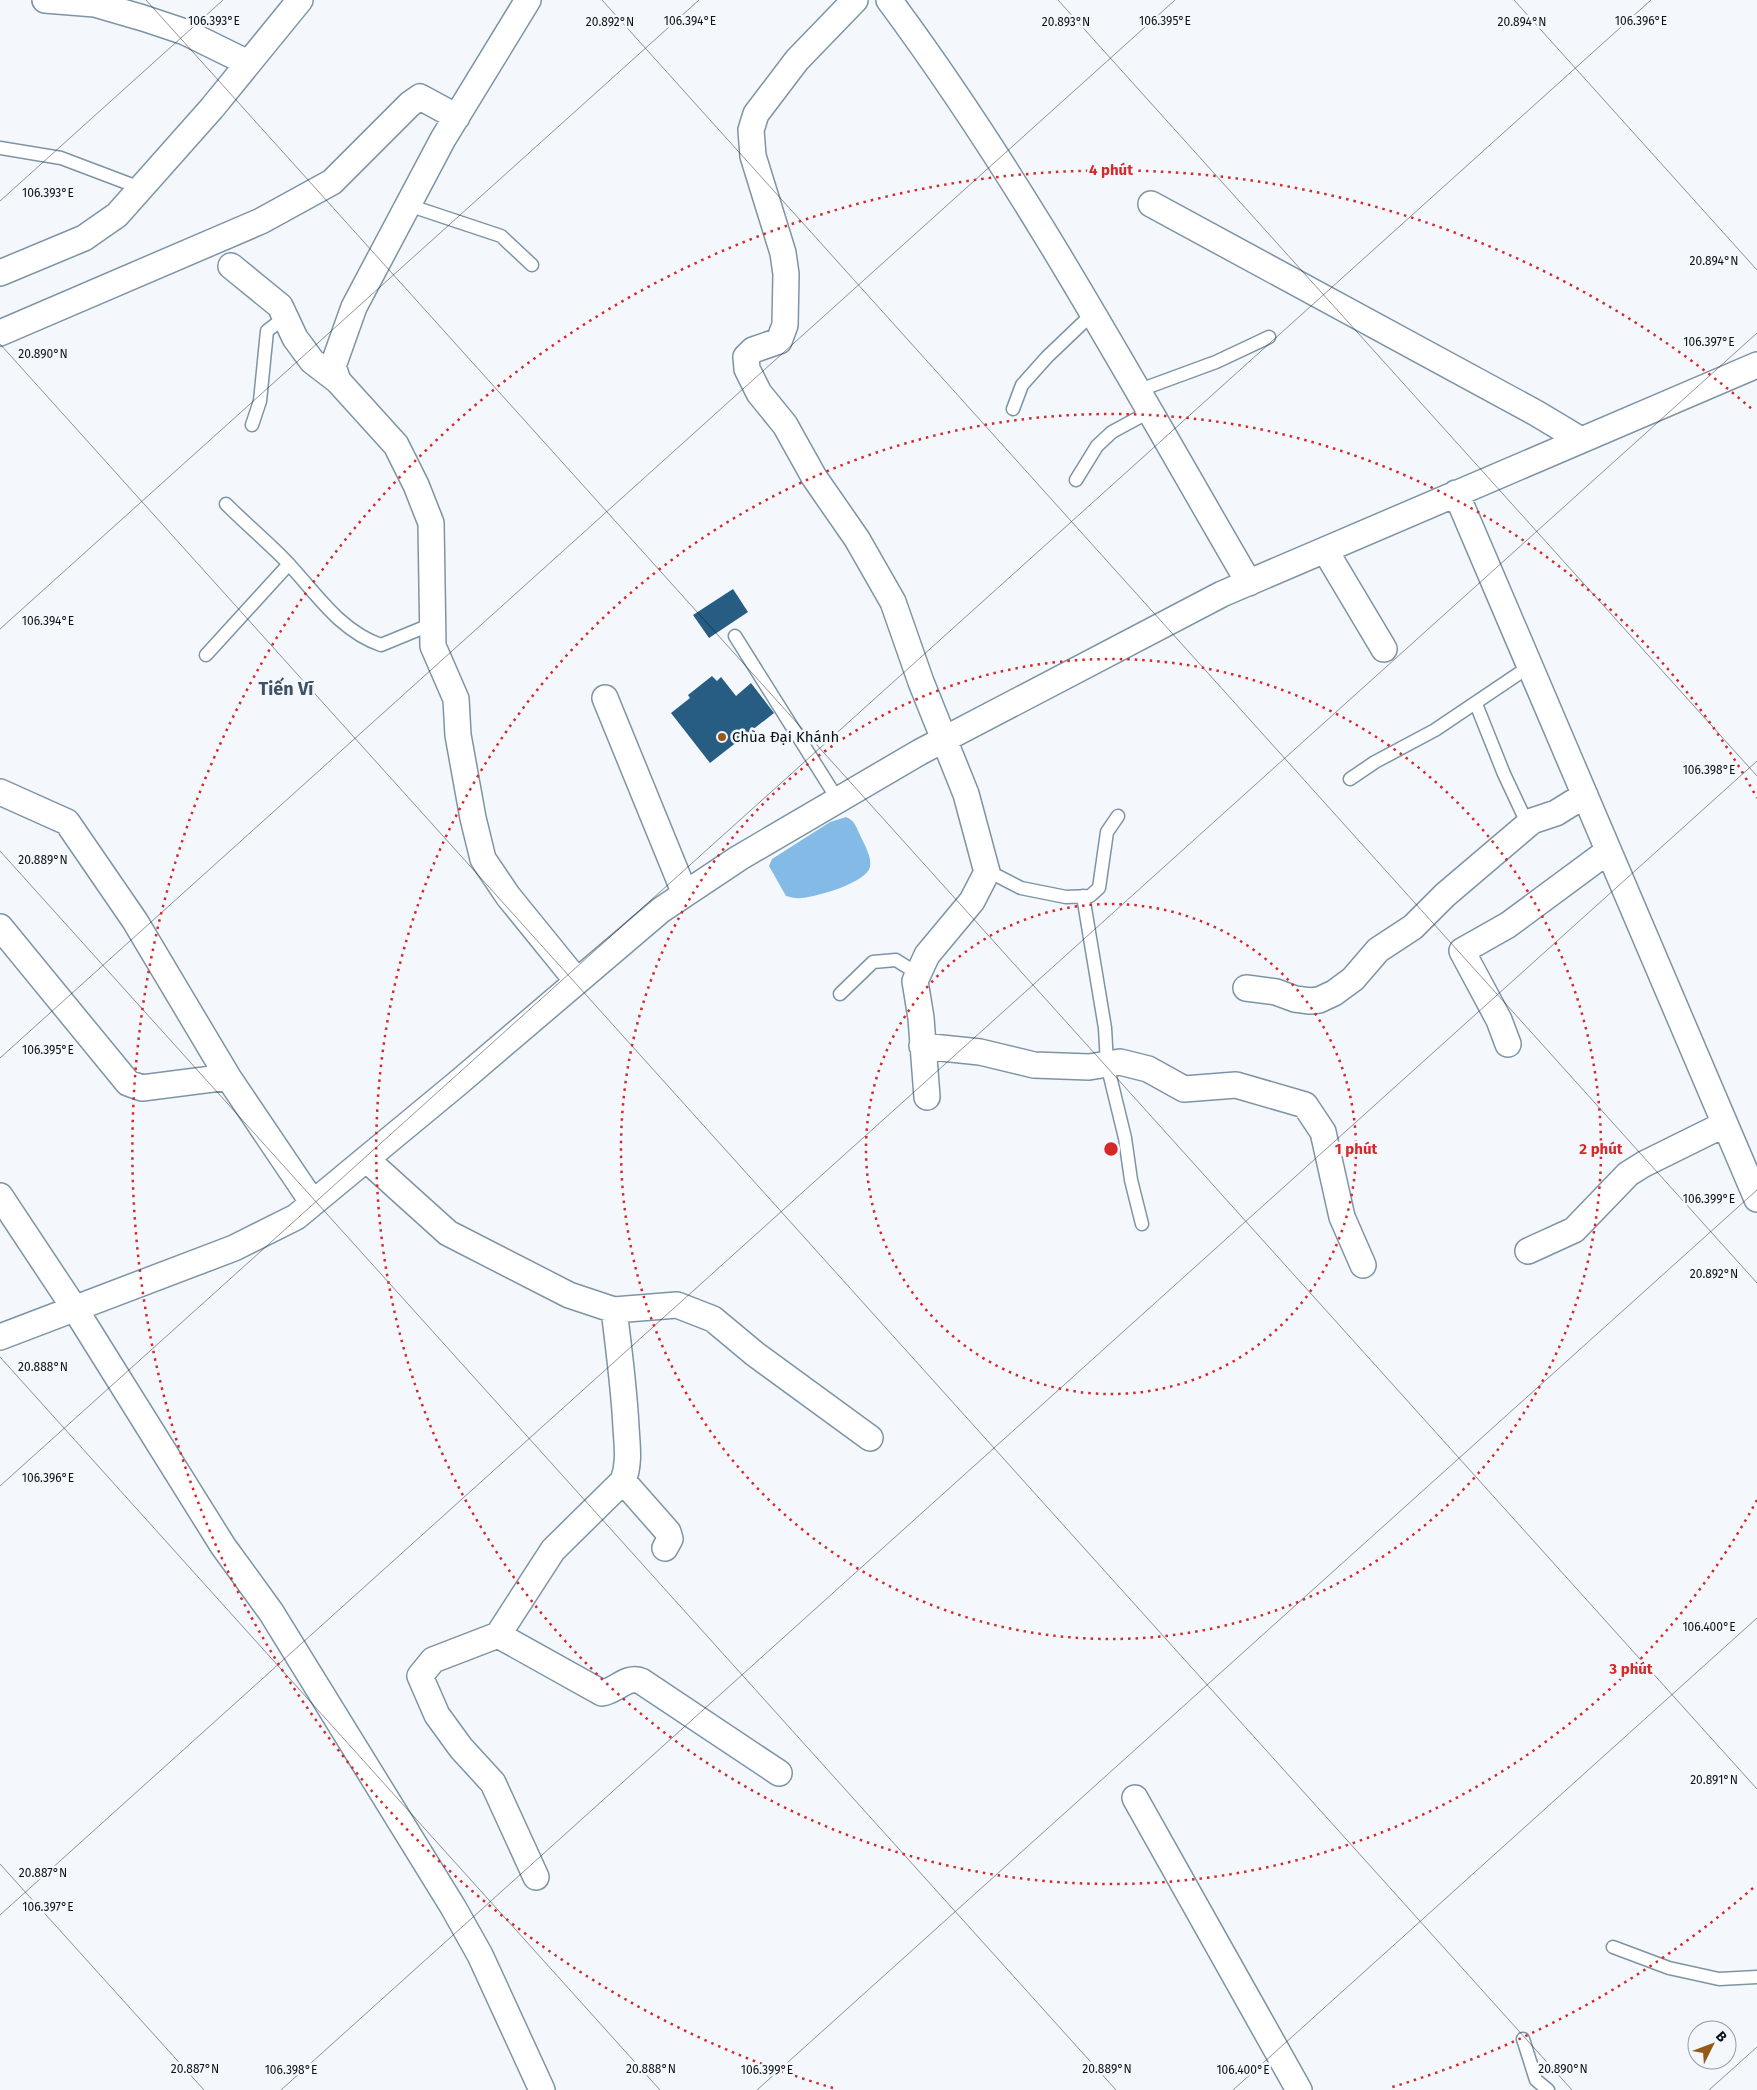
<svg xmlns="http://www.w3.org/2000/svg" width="1757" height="2090" viewBox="0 0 1757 2090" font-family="'Fira Sans',sans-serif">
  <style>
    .water { fill: #84bbe6 }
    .building { fill: #275c83 }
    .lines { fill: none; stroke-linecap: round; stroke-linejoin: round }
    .lane-casing { stroke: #7d94a6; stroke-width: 15 }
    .street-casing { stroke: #7d94a6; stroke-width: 28 }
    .lane { stroke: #fff; stroke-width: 12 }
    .street { stroke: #fff; stroke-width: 25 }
    .ticks { fill: none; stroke: #081117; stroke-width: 1; stroke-opacity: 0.45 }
    .ring { fill: none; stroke: #d62828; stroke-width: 2.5; stroke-dasharray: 2.5 5 }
    .poi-dot { fill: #955a19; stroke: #f4f8fc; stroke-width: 2 }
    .labels { text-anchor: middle; stroke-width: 5; stroke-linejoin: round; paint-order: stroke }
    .poi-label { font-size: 15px; fill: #081117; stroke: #f4f8fc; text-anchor: start }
    .quarter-label { font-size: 18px; font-weight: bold; fill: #3d5262; stroke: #f4f8fc }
    .ticks-label { font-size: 12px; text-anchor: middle; fill: #081117; stroke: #f4f8fc; stroke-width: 5; stroke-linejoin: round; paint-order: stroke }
    .centre { fill: #d62828; stroke: #f4f8fc; stroke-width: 2.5 }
    .ring-label { font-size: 15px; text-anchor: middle; font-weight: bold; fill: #d62828; stroke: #f4f8fc; stroke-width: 5; stroke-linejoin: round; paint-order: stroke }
  </style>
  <rect width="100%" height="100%" fill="#f4f8fc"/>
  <path class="water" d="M846 817C855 820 857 829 861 837 865 846 872 857 870 867 866 883 816 897 801 898 796 899 791 897 786 896L769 866 772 859 830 822Z"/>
  <path class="building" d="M733 589 748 612 709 638 693 615Z
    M712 676 717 681 721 677 736 696 751 683 774 713 710 763 671 713 690 698 688 695Z"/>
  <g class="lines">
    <g class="lane-casing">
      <path id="lane" d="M0 148 61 158 143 189
        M408 205 501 236 532 265
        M1137 391 1216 362 1269 337
        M1013 409 1022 385 1047 357 1092 314
        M252 425 260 401 267 331 285 317
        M1076 480 1097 446 1112 432 1149 412
        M226 504C244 522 264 539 282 557 313 588 337 630 381 645L432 624
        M735 636 838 800
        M206 655 289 564
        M1476 704 1504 774 1528 825
        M1350 779 1375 762 1435 730 1530 666
        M986 870 1021 888 1066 897 1090 896 1099 888 1107 832 1118 816
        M1083 896 1105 1028 1107 1064 1125 1138 1131 1180 1142 1224
        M840 994 873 962 896 960 918 974
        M1613 1947 1669 1968 1719 1979 1757 1977
        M1523 2039 1536 2080 1548 2090"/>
    </g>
    <g class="street-casing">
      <path id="street" d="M45 0 95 4 143 18 185 32 248 63
        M528 0 443 139 354 307 333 366 338 381 396 445 416 485 431 523 433 646 456 699 458 735 473 818 483 859 508 896 577 981
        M855 0 797 60 756 114 751 130 753 156 783 253 786 274 785 325 779 341 753 350 746 357 747 369 759 393 785 425 814 477 857 539 893 602 921 682 966 794 987 872 972 901 927 955 915 981 921 1018 927 1097
        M889 0C1025 183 1134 386 1249 583
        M1151 204 1536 413 1581 440
        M231 266 280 306 295 338 312 361 338 381
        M0 273 84 238 117 215 212 108 300 0
        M0 333 261 221 332 182 410 104 420 97 457 117
        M1456 493 1757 1199
        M1325 550 1384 649
        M605 698 685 894
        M0 792 67 822 135 921 228 1077 313 1203
        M0 927 128 1083 142 1088 228 1077
        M1246 988 1276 992 1295 999 1310 1001 1319 1000 1334 993 1353 979 1378 950 1413 927 1445 895 1532 821 1556 813 1585 795
        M1508 1044 1499 1020 1462 951 1508 925 1608 851
        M922 1046 980 1052 1034 1065 1089 1067 1120 1062 1148 1069 1184 1089 1236 1085 1305 1105 1323 1132 1342 1217 1363 1265
        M366 1159 448 1233 569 1295 614 1310 677 1305 713 1319 755 1354 870 1438
        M0 1196 75 1309 223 1546 271 1612 453 1907 480 1955 542 2090
        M1528 1251 1574 1230 1628 1174 1644 1164 1725 1124
        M0 1337 234 1248 296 1217 458 1083 661 910 739 858 920 752 1222 594 1757 365
        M623 1481 668 1532 670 1539 665 1548
        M498 1635 602 1693C616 1691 627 1675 641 1681L779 1773
        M1135 1798 1299 2090
        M536 1877 493 1783 461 1748 437 1715 420 1676 433 1660 498 1635 553 1550 623 1481C630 1463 627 1446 626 1427 624 1388 619 1349 614 1310"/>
    </g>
    <use href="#lane" class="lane"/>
    <use href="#street" class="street"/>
  </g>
  <path class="ticks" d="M146 0 1757 1789M602 0 1757 1283M1058 0 1757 776M1514 0 1757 270M0 201 223 0M0 344 1572 2090M0 629 699 0M0 851 1116 2090M0 1058 1175 0M0 1357 660 2090M0 1486 1651 0M0 1864 204 2090M0 1915 1757 333M281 2090 1757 761M757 2090 1757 1190M1233 2090 1757 1618M1709 2090 1757 2047"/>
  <g class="ring">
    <circle cx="1111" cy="1149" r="245"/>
    <circle cx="1111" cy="1149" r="490"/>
    <path d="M1757 1500A735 735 0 1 1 1757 798"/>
    <path d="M1753 1888A979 979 0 0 1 1389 2088M833 2088A979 979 0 1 1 1753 410"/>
  </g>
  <circle class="poi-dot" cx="722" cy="737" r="5"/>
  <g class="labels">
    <g class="poi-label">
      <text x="732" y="742">Chùa Đại Khánh</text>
    </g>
    <g class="quarter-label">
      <text x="286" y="695">Tiến Vĩ</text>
    </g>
  </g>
  <g class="ticks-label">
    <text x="1165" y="25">106.395°E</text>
    <text x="214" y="25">106.393°E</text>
    <text x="690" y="25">106.394°E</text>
    <text x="1641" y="25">106.396°E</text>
    <text x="610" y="26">20.892°N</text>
    <text x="1066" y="26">20.893°N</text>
    <text x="1522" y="26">20.894°N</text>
    <text x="48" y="197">106.393°E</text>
    <text x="1714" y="265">20.894°N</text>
    <text x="1709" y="346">106.397°E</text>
    <text x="43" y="358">20.890°N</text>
    <text x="48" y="625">106.394°E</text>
    <text x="1709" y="774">106.398°E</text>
    <text x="43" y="864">20.889°N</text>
    <text x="48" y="1054">106.395°E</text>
    <text x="1709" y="1203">106.399°E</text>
    <text x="1714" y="1278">20.892°N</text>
    <text x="43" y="1371">20.888°N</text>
    <text x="48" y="1482">106.396°E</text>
    <text x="1709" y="1631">106.400°E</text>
    <text x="1714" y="1784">20.891°N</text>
    <text x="43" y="1877">20.887°N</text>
    <text x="48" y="1911">106.397°E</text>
    <text x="195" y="2073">20.887°N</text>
    <text x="651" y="2073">20.888°N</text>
    <text x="1107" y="2073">20.889°N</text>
    <text x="1563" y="2073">20.890°N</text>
    <text x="291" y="2074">106.398°E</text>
    <text x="767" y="2074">106.399°E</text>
    <text x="1243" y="2074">106.400°E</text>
  </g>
  <circle cx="1111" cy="1149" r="8" class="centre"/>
  <g class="ring-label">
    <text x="1111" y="175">4 phút</text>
    <text x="1356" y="1154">1 phút</text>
    <text x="1601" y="1154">2 phút</text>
    <text x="1631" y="1674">3 phút</text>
  </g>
  <g transform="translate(1712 2045) rotate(48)"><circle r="24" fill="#f4f8fc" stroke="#969ca0"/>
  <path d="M0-4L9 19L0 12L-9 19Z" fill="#955a19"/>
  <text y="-8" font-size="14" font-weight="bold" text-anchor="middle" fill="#081117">B</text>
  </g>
</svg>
